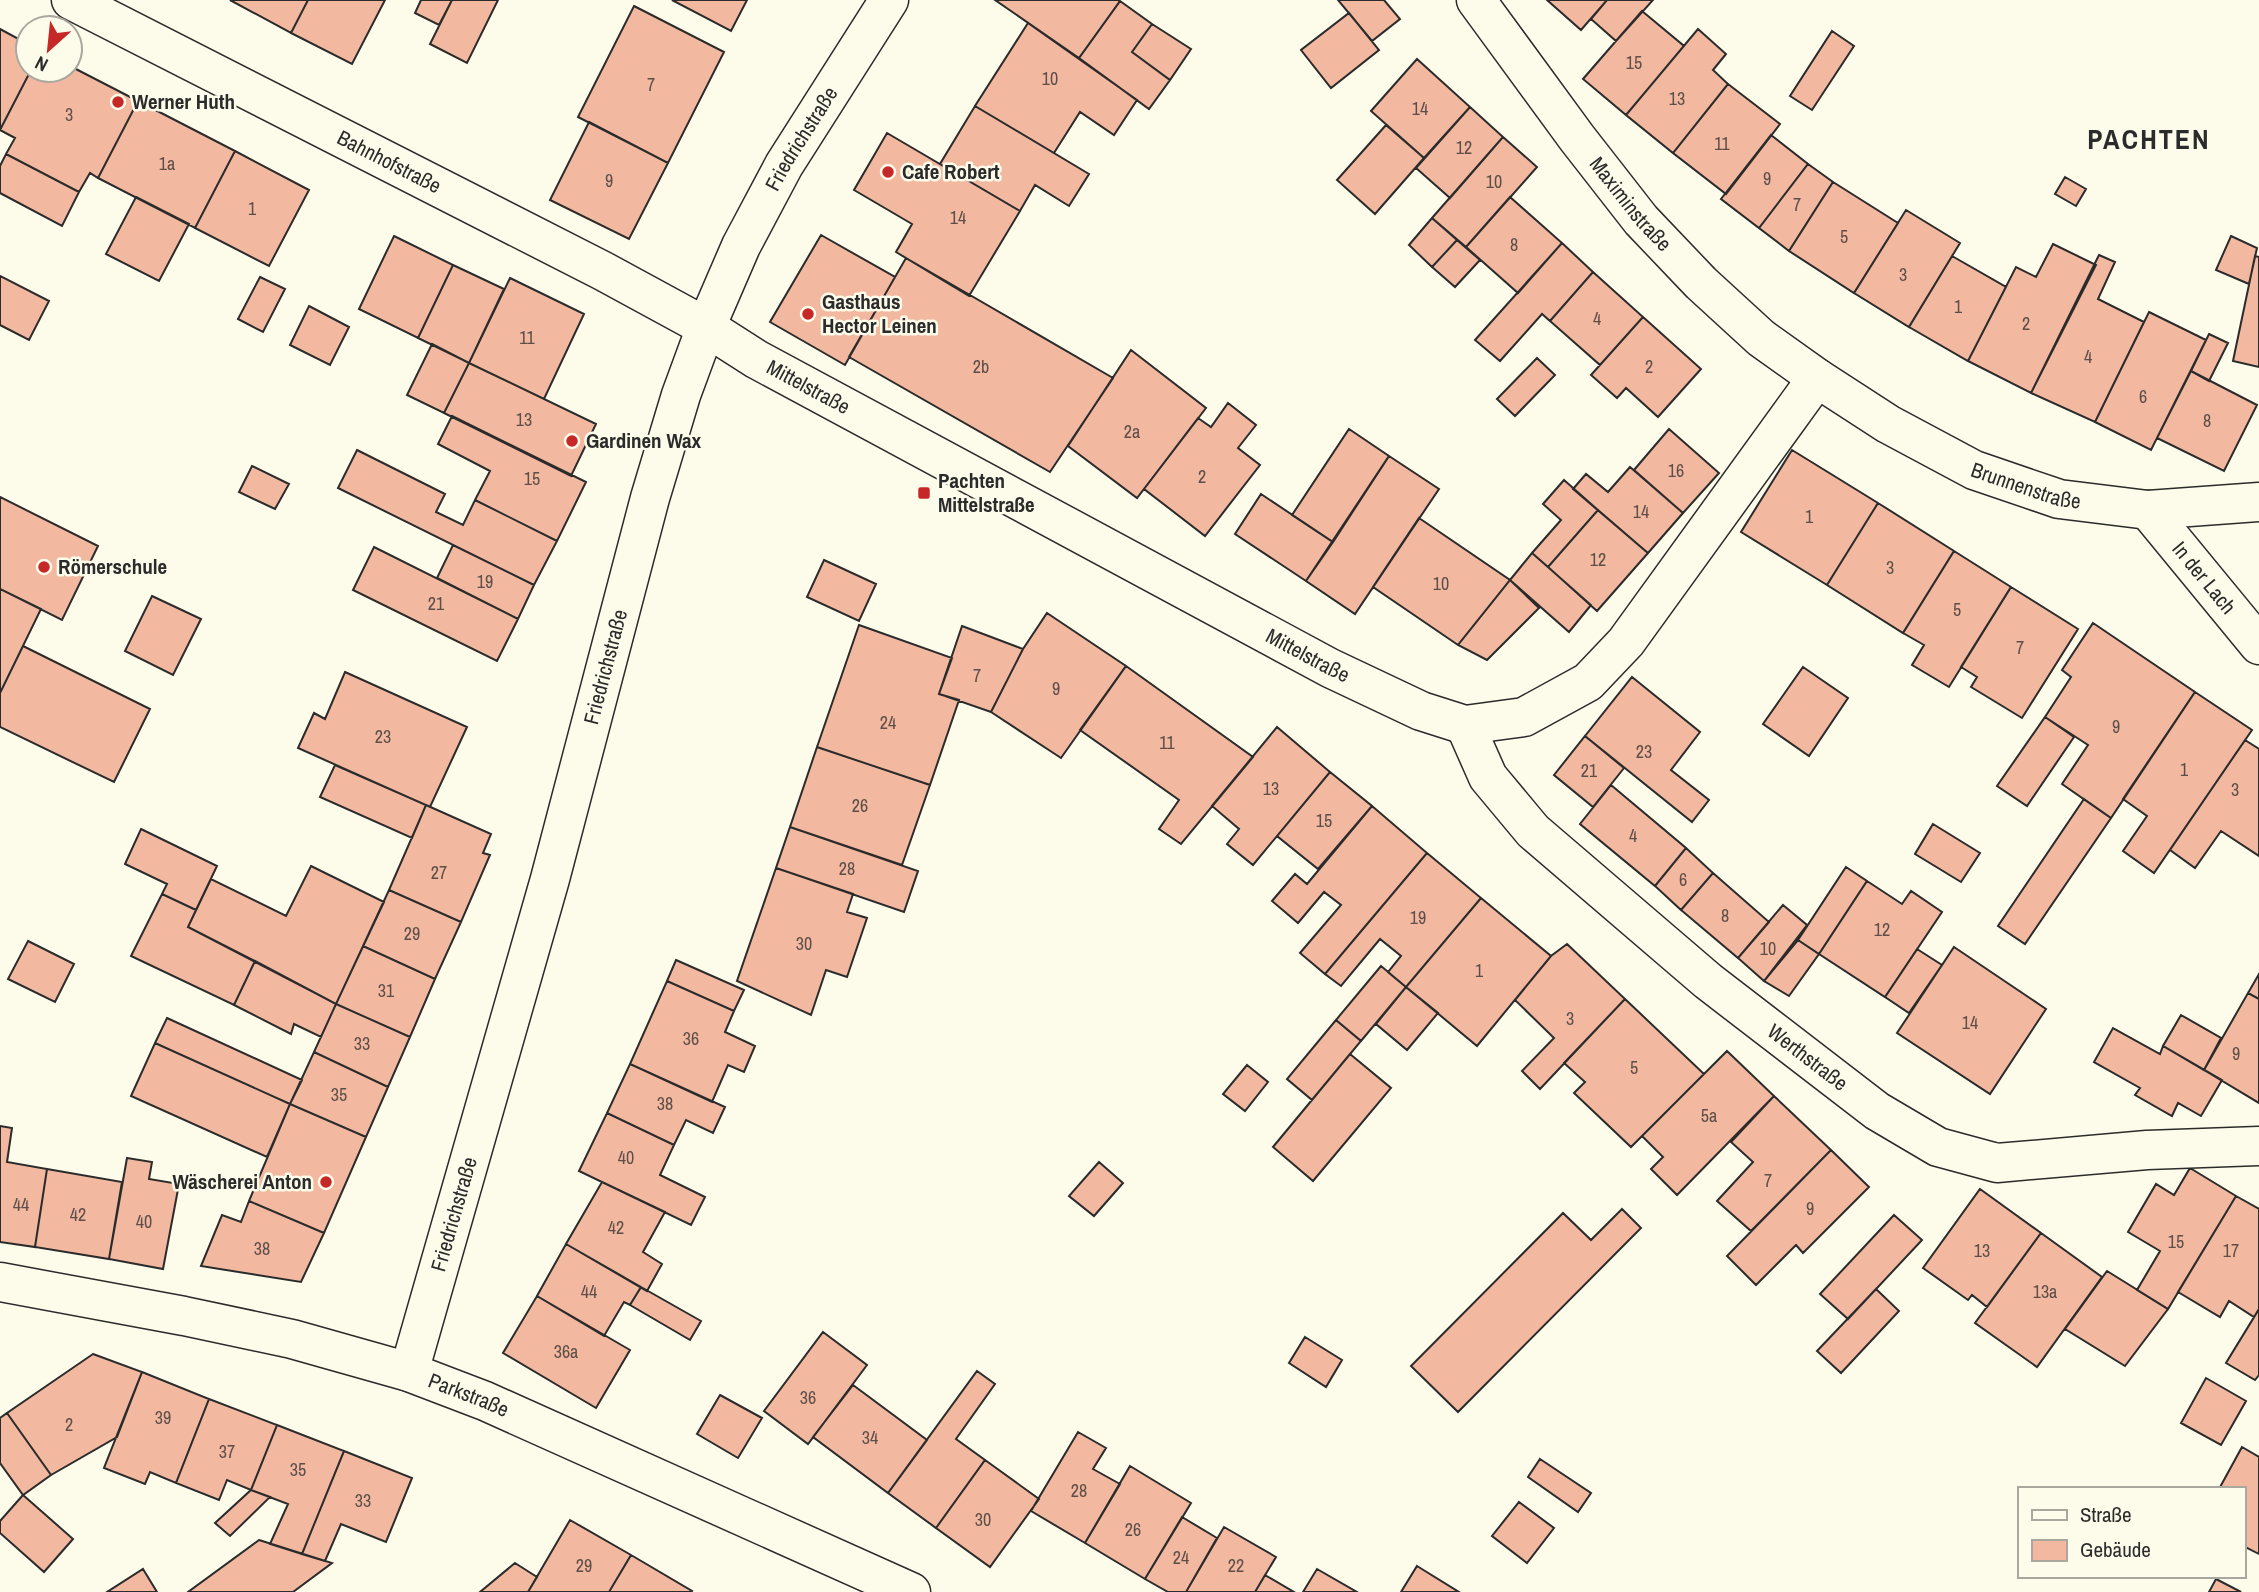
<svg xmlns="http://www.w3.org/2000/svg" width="2259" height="1592" viewBox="0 0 2259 1592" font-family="'Archivo Narrow',sans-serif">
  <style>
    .building { fill: #f2b8a0; stroke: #2b2b2b; stroke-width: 2 }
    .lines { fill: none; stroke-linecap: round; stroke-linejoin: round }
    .minor-casing { stroke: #2b2b2b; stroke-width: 41 }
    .minor { stroke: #fdfbea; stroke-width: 38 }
    .poi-dot { fill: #c62828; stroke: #fdfbea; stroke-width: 2.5 }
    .labels { text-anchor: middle; stroke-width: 5; stroke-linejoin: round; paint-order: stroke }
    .number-label { font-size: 18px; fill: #5d4e48 }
    .poi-label { font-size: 21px; font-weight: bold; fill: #2b2b2b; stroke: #fdfbea; text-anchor: start }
    .street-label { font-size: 21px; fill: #2b2b2b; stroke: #fdfbea }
    .district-label { font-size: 28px; font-weight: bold; letter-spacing: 2px; fill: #2b2b2b; stroke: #fdfbea }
  </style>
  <rect width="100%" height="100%" fill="#fdfbea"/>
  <path class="building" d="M230 0H308L291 33Z
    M308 0H385L352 64 291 33Z
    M421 0H452L439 25 415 13Z
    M452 0H498L467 63 430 44Z
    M672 0H747L731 31Z
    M995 0H1118L1120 1 1079 58Z
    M1338 0H1384L1400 19 1372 41Z
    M1547 0H1607L1581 30Z
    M1607 0H1653L1616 41 1591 19Z
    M1120 1 1152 24 1132 52 1170 80 1149 109 1079 58Z
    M634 6 724 52 668 163 578 117Z
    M1642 11 1684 46 1626 115 1583 79Z
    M1349 13 1379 50 1331 88 1301 50Z
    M1028 23 1137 100 1114 135 1080 112 1054 153 975 106Z
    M1152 24 1191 49 1170 80 1132 52Z
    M0 29 28 44V70H31L0 130Z
    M1698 29 1726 54 1713 70 1728 84 1673 153 1626 115Z
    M1832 31 1854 46 1812 110 1790 96Z
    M1417 59 1470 107 1424 158 1371 111Z
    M70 66 138 101 98 178 90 173 79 192 6 154 15 138 0 130 31 70H70Z
    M1728 84 1780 124 1726 194 1673 153Z
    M138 101 235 151 195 228 98 178Z
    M975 106 1089 174 1069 206 1035 185 1020 211 940 164Z
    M1470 107 1503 137 1450 198 1416 168Z
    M589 122 668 163 629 239 550 200Z
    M1386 125 1424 158 1375 214 1337 180Z
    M887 133 1020 211 969 296 896 252 912 224 854 190Z
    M1771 135 1808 164 1759 228 1721 199Z
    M1503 137 1537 167 1466 247 1432 218Z
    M235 151 309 190 269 266 195 228Z
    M6 154 79 192 62 226 0 193V166Z
    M1808 164 1833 182 1789 251 1759 228Z
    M2065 177 2086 189 2076 206 2055 194Z
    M1833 182 1898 223 1854 293 1789 251Z
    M136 197 189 224 159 281 106 254Z
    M1510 197 1562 243 1518 293 1466 247Z
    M1906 210 1960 243 1909 327 1854 293Z
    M1432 218 1457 240 1432 267 1409 245Z
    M821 235 895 277 845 365 770 322Z
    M394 236 453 265 418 338 359 309Z
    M2231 236 2257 248 2249 284 2216 270Z
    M1457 240 1480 260 1455 287 1432 267Z
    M1562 243 1593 272 1550 321 1542 314 1500 361 1475 340Z
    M2053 244 2096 265 2031 393 1968 361 2016 267 2036 277Z
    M2099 255 2115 262 2098 299 2144 322 2095 422 2031 393Z
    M1952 256 2006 287 1968 361 1909 327Z
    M2255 256 2259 257V367L2233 361Z
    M906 258 1113 378 1050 472 849 357Z
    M453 265 504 289 469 363 418 338Z
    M1593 272 1643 317 1600 365 1550 321Z
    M0 276 49 301 29 340 0 325Z
    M260 277 285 289 263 332 238 319Z
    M510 278 584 314 544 399 469 363Z
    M309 306 349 327 330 365 290 345Z
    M2149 312 2206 340 2151 450 2095 422Z
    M1643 317 1701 369 1658 417 1626 388 1617 398 1591 375Z
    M2209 334 2228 343 2209 381 2191 371Z
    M432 344 469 363 444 413 407 395Z
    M1131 350 1206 408 1137 498 1068 446Z
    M1537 358 1555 375 1515 416 1497 399Z
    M469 363 596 424 571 476 444 413Z
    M2191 371 2257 405 2224 471 2157 438Z
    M1228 403 1256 425 1238 448 1260 465 1205 536 1144 489 1198 418 1211 427Z
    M452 416 586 482 557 541 475 500 490 471 438 444Z
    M1349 429 1389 456 1333 542 1292 515Z
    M1669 429 1719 473 1683 513 1634 470Z
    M357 450 445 494 436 512 463 525 475 500 557 541 534 585 338 488Z
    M1792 450 1878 503 1827 585 1741 532Z
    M1389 456 1439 489 1355 614 1306 581Z
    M252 466 289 484 275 509 239 492Z
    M1630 467 1683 513 1648 553 1573 489 1586 474 1608 492Z
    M1564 480 1598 510 1548 567 1532 553 1561 520 1543 504Z
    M1261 494 1333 542 1306 581 1235 534Z
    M0 497 98 546 62 620 0 589Z
    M1878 503 1954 551 1903 633 1827 585Z
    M1598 510 1648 553 1597 611 1548 567Z
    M1419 518 1510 580 1458 645 1373 587Z
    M453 545 534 585 518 619 437 578Z
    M374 547 518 619 497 661 353 590Z
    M1954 551 2011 587 1949 687 1912 665 1924 645 1903 633Z
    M1532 553 1591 605 1569 632 1510 580Z
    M824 560 876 584 859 621 807 597Z
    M1510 580 1539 608 1487 660 1458 645Z
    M2011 587 2078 629 2022 718 1971 687 1977 677 1961 667Z
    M0 589 41 609 0 693Z
    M152 596 201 619 173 675 125 651Z
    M1047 613 1126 666 1061 758 991 712 1023 649Z
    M2093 623 2195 692 2111 818 2062 784 2088 745 2045 717 2071 677 2062 670Z
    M859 625 952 658 939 694 959 700 930 785 817 747Z
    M962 626 1023 649 991 712 939 694Z
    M23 646 150 709 114 782 0 727V693Z
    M1126 666 1253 757 1181 844 1159 829 1179 800 1080 730Z
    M1803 667 1848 698 1809 756 1763 724Z
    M345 672 467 727 430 807 298 748 314 713 325 719Z
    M1632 677 1700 732 1671 770 1709 800 1692 822 1585 736Z
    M2195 692 2252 730 2154 873 2123 851 2147 816 2123 799Z
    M2045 717 2074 737 2027 806 1997 786Z
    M1277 727 1330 772 1253 865 1227 844 1239 829 1212 806Z
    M1585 736 1624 768 1593 807 1554 775Z
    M2245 740 2259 749V856L2221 831 2195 868 2170 850Z
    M817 747 930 785 902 865 790 827Z
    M335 765 426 805 412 838 320 797Z
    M1330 772 1372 806 1318 869 1277 836Z
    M1611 785 1686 848 1655 886 1580 824Z
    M2084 799 2111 818 2025 944 1998 926Z
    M426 805 491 834 483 853 490 855 461 922 389 890Z
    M1372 806 1427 853 1325 974 1300 953 1341 905 1324 892 1298 923 1272 901 1295 874 1307 884Z
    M1933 824 1980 853 1961 882 1915 854Z
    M790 827 918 871 904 912 776 868Z
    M141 829 217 866 196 910 162 894 167 884 125 864Z
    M1686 848 1713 873 1681 910 1655 886Z
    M1427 853 1481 898 1406 987 1388 972 1401 956 1380 939 1341 986 1325 974Z
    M311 866 384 902 336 1004 188 927 211 879 286 916Z
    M1846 867 1867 881 1819 954 1798 940Z
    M776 868 853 894 847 912 867 918 847 977 826 970 811 1015 737 981Z
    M1713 873 1769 922 1738 958 1681 910Z
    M1867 881 1902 904 1911 891 1942 912 1885 997 1819 954Z
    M389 890 461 922 435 979 363 946Z
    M162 894 196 910 188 927 255 961 234 1005 131 956Z
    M1481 898 1551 956 1477 1046 1406 987Z
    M1783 905 1807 925 1764 981 1738 958Z
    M1798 940 1819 954 1789 996 1764 981Z
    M28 941 74 964 55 1002 8 979Z
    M1567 944 1625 999 1540 1089 1522 1071 1554 1038 1515 1000 1551 956Z
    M363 946 435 979 410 1037 336 1004Z
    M1954 947 2046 1009 1990 1094 1897 1033Z
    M1917 949 1942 965 1909 1013 1885 997Z
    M676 960 744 990 734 1011 667 981Z
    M255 961 336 1004 321 1037 294 1024 291 1034 234 1005Z
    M1381 966 1406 987 1361 1041 1336 1020Z
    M2259 974V999L2248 993Z
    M667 981 734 1011 725 1032 755 1046 744 1072 728 1065 712 1102 630 1064Z
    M1406 987 1438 1013 1407 1050 1376 1024Z
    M2248 993 2259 999V1103L2204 1070Z
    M1625 999 1704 1074 1631 1147 1574 1093 1585 1082 1564 1063Z
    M336 1004 410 1037 388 1087 314 1052Z
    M2181 1015 2221 1038 2204 1070 2163 1046Z
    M167 1018 302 1080 290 1104 155 1043Z
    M1336 1020 1361 1041 1312 1100 1287 1079Z
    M2113 1028 2160 1054 2163 1046 2222 1080 2201 1116 2178 1103 2172 1116 2135 1095 2140 1088 2094 1062Z
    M155 1043 290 1104 267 1157 131 1096Z
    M1727 1051 1774 1096 1677 1195 1651 1169 1663 1157 1642 1136Z
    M314 1052 388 1087 366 1137 290 1104Z
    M1350 1054 1391 1088 1313 1181 1273 1147Z
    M630 1064 725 1107 713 1133 686 1120 674 1145 607 1113Z
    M1247 1065 1268 1082 1245 1111 1223 1094Z
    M1774 1096 1831 1150 1751 1231 1717 1201 1753 1162 1731 1142Z
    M290 1104 366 1137 324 1233 249 1201Z
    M607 1113 674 1145 660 1175 705 1197 691 1225 579 1171Z
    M0 1126 12 1128 7 1162 47 1169 35 1247 0 1242Z
    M1831 1150 1869 1187 1803 1253 1796 1245 1756 1285 1727 1256Z
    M127 1158 152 1162 149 1179 179 1184 163 1269 109 1259Z
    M1099 1162 1123 1183 1094 1216 1069 1196Z
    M2190 1168 2236 1196 2168 1309 2137 1290 2160 1251 2128 1232 2156 1184 2174 1195Z
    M47 1169 122 1182 109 1259 35 1247Z
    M602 1182 665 1212 643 1252 662 1264 647 1291 566 1244Z
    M1980 1189 2041 1233 1987 1307 1972 1295 1968 1300 1923 1268Z
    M2236 1196 2259 1209V1309L2254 1317 2229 1301 2220 1317 2178 1292Z
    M249 1201 324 1233 301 1282 201 1266 222 1215 241 1222Z
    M1622 1209 1641 1228 1458 1412 1411 1366 1563 1213 1591 1240Z
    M1894 1215 1922 1240 1848 1319 1820 1294Z
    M2041 1233 2102 1277 2037 1367 1975 1323Z
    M566 1244 641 1287 630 1305 624 1302 604 1336 537 1296Z
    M2107 1271 2168 1309 2125 1366 2065 1329Z
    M641 1287 701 1321 690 1340 630 1305Z
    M1876 1289 1899 1311 1841 1373 1817 1351Z
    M537 1296 630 1350 596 1408 503 1353Z
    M2259 1309V1375L2255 1380 2226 1363Z
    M823 1332 867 1365 808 1444 764 1411Z
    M1305 1337 1342 1360 1326 1387 1289 1363Z
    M93 1354 142 1372 117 1437 51 1475 7 1413Z
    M977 1371 995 1384 956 1439 985 1460 936 1528 888 1493Z
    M142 1372 209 1399 176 1483 150 1472 145 1484 104 1468Z
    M2206 1378 2246 1401 2221 1445 2181 1423Z
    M853 1385 927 1440 888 1493 813 1437Z
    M720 1395 762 1418 738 1458 697 1434Z
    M209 1399 277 1425 251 1490 227 1480 219 1500 176 1483Z
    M7 1413 51 1475 23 1495 0 1463V1418Z
    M277 1425 344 1451 302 1554 270 1544 288 1504 251 1490Z
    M1078 1432 1106 1448 1093 1469 1120 1484 1085 1543 1031 1511Z
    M2242 1447 2259 1457V1554L2243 1546V1489H2219Z
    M344 1451 412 1478 386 1542 341 1524 325 1561 302 1554Z
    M1540 1459 1591 1493 1578 1512 1528 1477Z
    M985 1460 1039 1499 990 1567 936 1528Z
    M1130 1466 1191 1503 1145 1579 1085 1543Z
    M251 1490 270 1497 230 1536 215 1523Z
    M23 1495 73 1539 44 1572 0 1533V1521Z
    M1519 1502 1554 1528 1527 1563 1492 1536Z
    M1182 1517 1217 1538 1186 1592H1168L1145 1579Z
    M570 1520 631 1555 609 1592H528Z
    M1224 1527 1276 1557 1255 1592H1186Z
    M259 1540 332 1563 293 1592H188Z
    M631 1555 692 1591 691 1592H609Z
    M515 1563 537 1577 528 1592H480Z
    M1417 1566 1459 1592H1401Z
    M143 1569 157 1592H107Z
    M1317 1569 1357 1592H1303Z
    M1265 1575 1294 1592H1255Z
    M2216 1579 2241 1592H2209Z"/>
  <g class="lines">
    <g class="minor-casing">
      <g id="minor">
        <path id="s1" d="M71 0 603 271 706 327 756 359 1330 668 1421 711 1465 725 1524 717 1588 682 1626 642 1817 378"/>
        <path id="s2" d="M1476 0 1577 138 1641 220 1701 283 1761 338 1817 378 1888 424 1974 470 2059 499 2148 510 2259 502"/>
        <path id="s3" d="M2148 510 2259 645"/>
        <path id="s4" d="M1465 725 1488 777 1533 831 1708 981 1877 1111 1938 1147 1997 1163 2147 1150 2259 1146"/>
        <path id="s5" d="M0 1282 184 1316 292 1339 409 1372 485 1401 911 1592"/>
        <path id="s6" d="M409 1372 550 879 650 498 681 395 706 327 741 246 784 165 889 0"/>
      </g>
    </g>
    <use href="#minor" class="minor"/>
  </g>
  <g class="poi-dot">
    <circle cx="118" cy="102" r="7"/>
    <circle cx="888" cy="172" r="7"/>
    <circle cx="808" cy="314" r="7"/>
    <circle cx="572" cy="441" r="7"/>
    <rect x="917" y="486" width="14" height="14" rx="3.5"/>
    <circle cx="44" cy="567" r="7"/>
    <circle cx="326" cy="1182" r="7"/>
  </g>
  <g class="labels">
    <g class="number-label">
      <text x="1634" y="69">15</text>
      <text x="1050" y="85">10</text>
      <text x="651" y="91">7</text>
      <text x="1677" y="105">13</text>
      <text x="1420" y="115">14</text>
      <text x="69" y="121">3</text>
      <text x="1722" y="150">11</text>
      <text x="1464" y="154">12</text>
      <text x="167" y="170">1a</text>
      <text x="1767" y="185">9</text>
      <text x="609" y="187">9</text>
      <text x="1494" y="188">10</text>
      <text x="1797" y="211">7</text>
      <text x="252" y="215">1</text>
      <text x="958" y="224">14</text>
      <text x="1844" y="243">5</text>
      <text x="1514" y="251">8</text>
      <text x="1903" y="281">3</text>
      <text x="1958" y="313">1</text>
      <text x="1597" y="325">4</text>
      <text x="2026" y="330">2</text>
      <text x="527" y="344">11</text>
      <text x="2088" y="363">4</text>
      <text x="981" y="373">2b</text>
      <text x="1649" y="373">2</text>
      <text x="2143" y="403">6</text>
      <text x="524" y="426">13</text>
      <text x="2207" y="427">8</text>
      <text x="1132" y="438">2a</text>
      <text x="1676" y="477">16</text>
      <text x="1202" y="483">2</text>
      <text x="532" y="485">15</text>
      <text x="1641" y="518">14</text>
      <text x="1809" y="523">1</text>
      <text x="1598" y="566">12</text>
      <text x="1890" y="574">3</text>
      <text x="485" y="588">19</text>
      <text x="1441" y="590">10</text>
      <text x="436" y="610">21</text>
      <text x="1957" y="616">5</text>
      <text x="2020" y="654">7</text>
      <text x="977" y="682">7</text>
      <text x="1056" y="695">9</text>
      <text x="888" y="729">24</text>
      <text x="2116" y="733">9</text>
      <text x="383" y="743">23</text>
      <text x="1167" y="749">11</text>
      <text x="1644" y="758">23</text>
      <text x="2184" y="776">1</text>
      <text x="1589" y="777">21</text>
      <text x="1271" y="795">13</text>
      <text x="2235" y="796">3</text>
      <text x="860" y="812">26</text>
      <text x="1324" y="827">15</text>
      <text x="1633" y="842">4</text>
      <text x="847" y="875">28</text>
      <text x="439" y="879">27</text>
      <text x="1683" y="886">6</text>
      <text x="1725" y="922">8</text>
      <text x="1418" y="924">19</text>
      <text x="1882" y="936">12</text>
      <text x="412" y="940">29</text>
      <text x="804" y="950">30</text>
      <text x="1768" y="955">10</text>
      <text x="1479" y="977">1</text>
      <text x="386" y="997">31</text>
      <text x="1570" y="1025">3</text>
      <text x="1970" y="1029">14</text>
      <text x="691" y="1045">36</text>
      <text x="362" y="1050">33</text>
      <text x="2236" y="1060">9</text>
      <text x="1634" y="1074">5</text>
      <text x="339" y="1101">35</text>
      <text x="665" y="1110">38</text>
      <text x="1709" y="1122">5a</text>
      <text x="626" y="1164">40</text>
      <text x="1768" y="1187">7</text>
      <text x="21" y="1211">44</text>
      <text x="1810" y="1215">9</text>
      <text x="78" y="1221">42</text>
      <text x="144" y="1228">40</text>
      <text x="616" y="1234">42</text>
      <text x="2176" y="1248">15</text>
      <text x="262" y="1255">38</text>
      <text x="1982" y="1257">13</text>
      <text x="2231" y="1257">17</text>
      <text x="589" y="1298">44</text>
      <text x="2045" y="1298">13a</text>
      <text x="566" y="1358">36a</text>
      <text x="808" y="1404">36</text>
      <text x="163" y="1424">39</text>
      <text x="69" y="1431">2</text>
      <text x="870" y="1444">34</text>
      <text x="227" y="1458">37</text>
      <text x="298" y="1476">35</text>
      <text x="1079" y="1497">28</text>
      <text x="363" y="1507">33</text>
      <text x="983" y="1526">30</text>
      <text x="1133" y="1536">26</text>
      <text x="1181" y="1564">24</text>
      <text x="584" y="1572">29</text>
      <text x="1236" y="1572">22</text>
    </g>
    <g class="poi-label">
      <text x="132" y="109">Werner Huth</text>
      <text x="902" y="179">Cafe Robert</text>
      <text x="822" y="309">Gasthaus<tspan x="822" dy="24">Hector Leinen</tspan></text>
      <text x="586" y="448">Gardinen Wax</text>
      <text x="938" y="488">Pachten<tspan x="938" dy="24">Mittelstraße</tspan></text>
      <text x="58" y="574">Römerschule</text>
      <text x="312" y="1189" text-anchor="end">Wäscherei Anton</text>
    </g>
    <g class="street-label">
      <text dy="7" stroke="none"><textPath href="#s6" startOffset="1298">Friedrichstraße</textPath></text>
      <text dy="7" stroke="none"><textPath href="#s1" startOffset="357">Bahnhofstraße</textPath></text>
      <text dy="7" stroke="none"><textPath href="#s2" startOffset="256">Maximinstraße</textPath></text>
      <text dy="7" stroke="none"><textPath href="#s1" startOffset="833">Mittelstraße</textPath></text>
      <text dy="7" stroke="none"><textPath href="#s2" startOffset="749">Brunnenstraße</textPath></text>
      <text dy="7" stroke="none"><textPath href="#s3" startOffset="88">In der Lach</textPath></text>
      <text dy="7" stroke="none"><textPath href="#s1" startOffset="1400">Mittelstraße</textPath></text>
      <text dy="7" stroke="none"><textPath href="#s6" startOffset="732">Friedrichstraße</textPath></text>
      <text dy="7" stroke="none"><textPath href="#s4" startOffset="483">Werthstraße</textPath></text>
      <text dy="7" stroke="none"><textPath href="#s6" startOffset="164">Friedrichstraße</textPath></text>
      <text dy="7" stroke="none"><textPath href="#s5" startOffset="483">Parkstraße</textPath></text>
    </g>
    <g class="district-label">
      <text x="2149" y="149">PACHTEN</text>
    </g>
  </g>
  <rect x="2018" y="1487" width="228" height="91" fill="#fdfbea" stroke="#a9a89e" stroke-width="2"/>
  <rect x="2032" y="1510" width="35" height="10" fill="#fdfbea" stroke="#a9a89e" stroke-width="2"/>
  <text x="2080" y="1522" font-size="21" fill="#2b2b2b">Straße</text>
  <rect x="2032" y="1540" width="35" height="21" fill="#f2b8a0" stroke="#a9a89e" stroke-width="2"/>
  <text x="2080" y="1557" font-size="21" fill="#2b2b2b">Gebäude</text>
  <g transform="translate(49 49) rotate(207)"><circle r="33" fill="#fdfbea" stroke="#a9a89e" stroke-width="2"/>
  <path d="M0-5L12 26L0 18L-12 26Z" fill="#c62828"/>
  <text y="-10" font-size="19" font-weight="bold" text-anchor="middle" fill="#2b2b2b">N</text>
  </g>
</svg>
